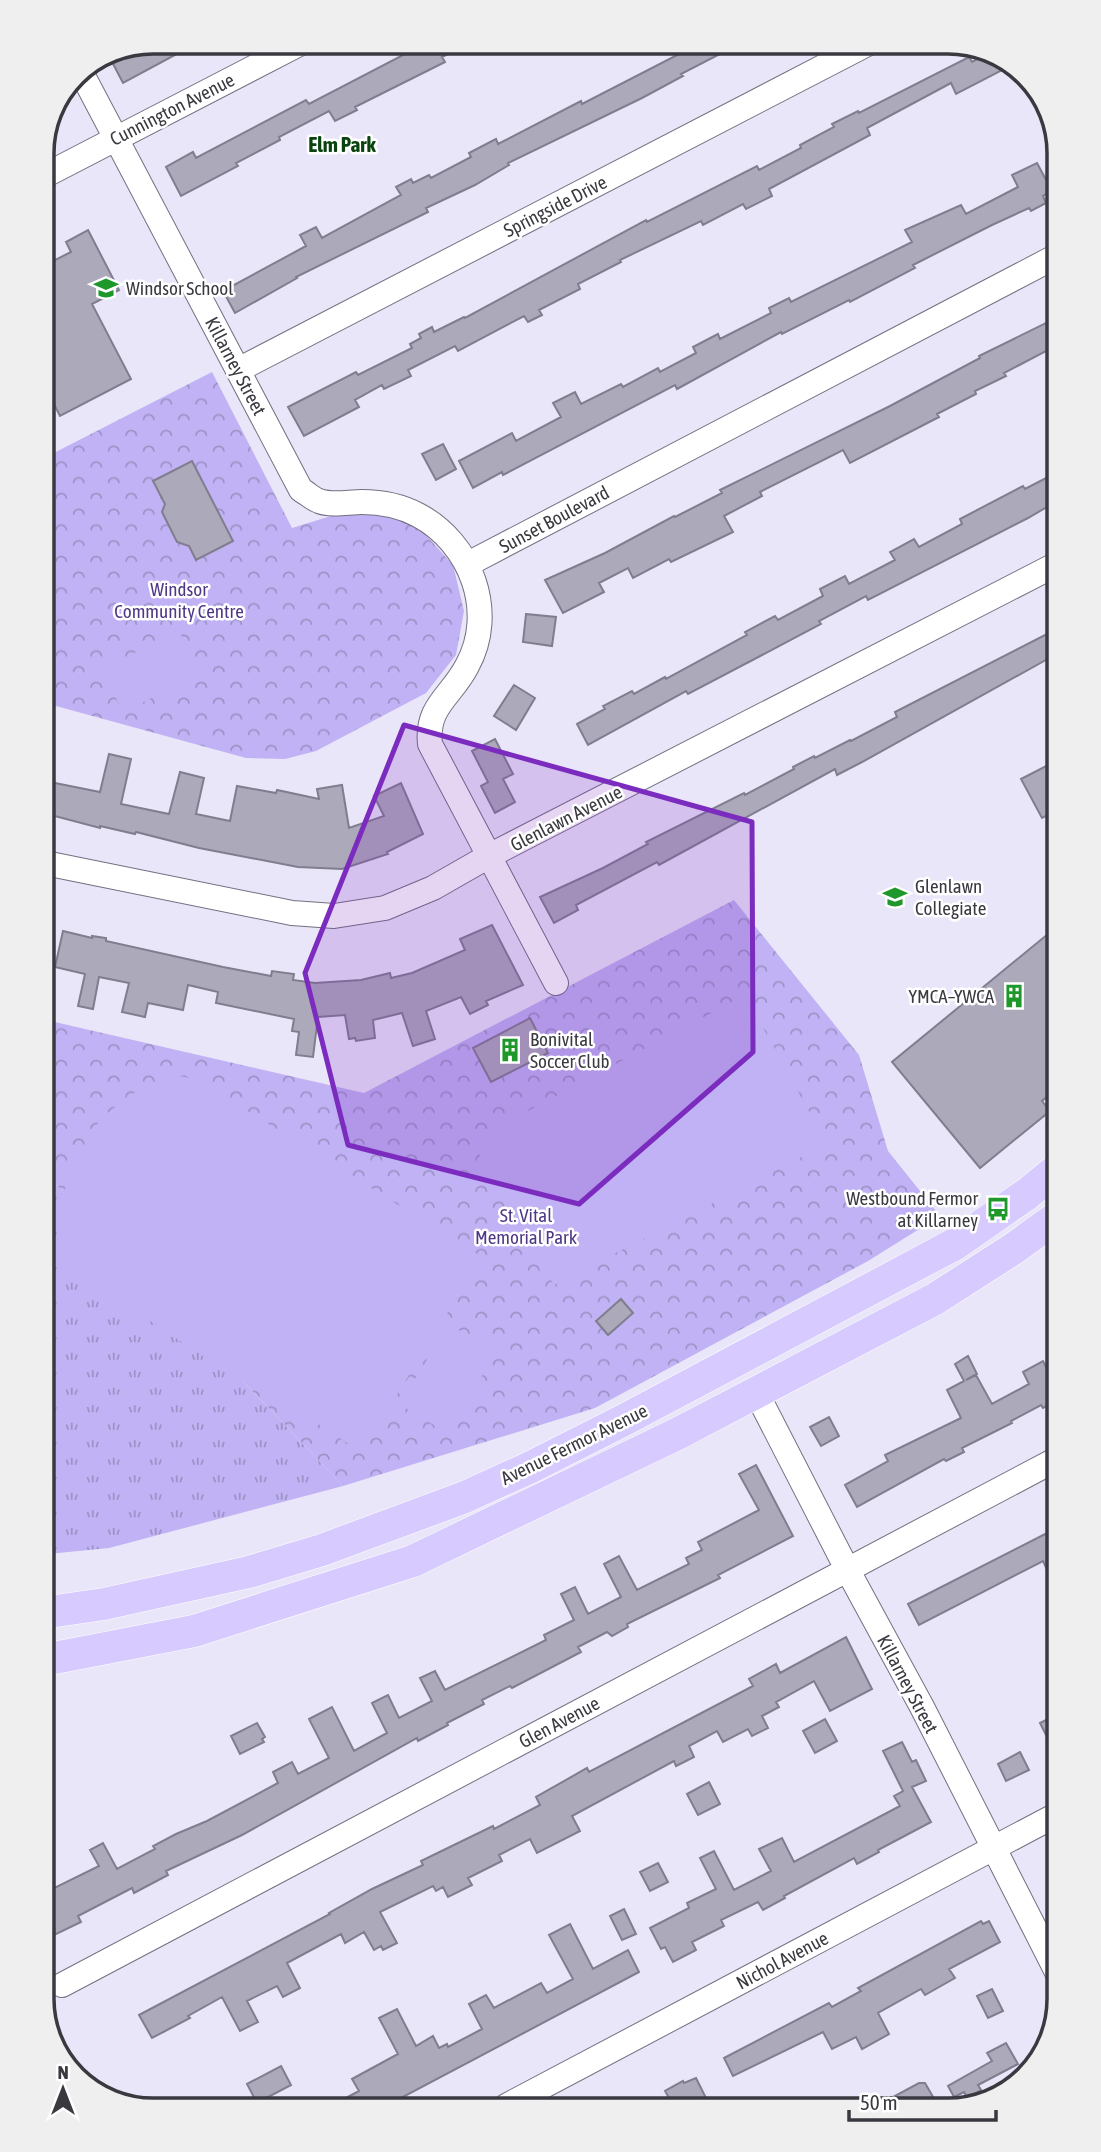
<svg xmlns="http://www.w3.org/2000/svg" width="1101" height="2152" viewBox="0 0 1101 2152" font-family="'Asap Condensed',sans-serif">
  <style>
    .grass { fill: url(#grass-tufts) }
    .park { fill: url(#park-crowns) }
    .pitch { fill: #c0b2f4 }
    .building { fill: #aca9bb; stroke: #807d8e; stroke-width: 2 }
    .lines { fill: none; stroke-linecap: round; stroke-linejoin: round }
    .minor-casing { stroke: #737080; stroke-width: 26 }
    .major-casing { stroke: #fff; stroke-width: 33 }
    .minor { stroke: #fff; stroke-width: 24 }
    .major { stroke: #d6cafe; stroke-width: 32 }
    .marked { fill: #7b2cbf; fill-opacity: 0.2; stroke: #7b2cbf; stroke-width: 5; stroke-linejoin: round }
    .labels { text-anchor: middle; stroke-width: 5; stroke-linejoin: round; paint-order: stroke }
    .street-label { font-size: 19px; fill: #3a3940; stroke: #fff }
    .poi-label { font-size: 19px; fill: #3a3940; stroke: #fff; text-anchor: start }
    .park-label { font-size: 19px; fill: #4f3786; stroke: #fff }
    .neighbourhood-label { font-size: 21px; font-weight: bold; fill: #0a430f; stroke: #fff }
    .rim { fill: none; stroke: #3a3940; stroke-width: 3.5 }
  </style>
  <defs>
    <pattern id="grass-tufts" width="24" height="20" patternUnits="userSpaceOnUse" patternTransform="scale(1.75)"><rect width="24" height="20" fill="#c0b2f4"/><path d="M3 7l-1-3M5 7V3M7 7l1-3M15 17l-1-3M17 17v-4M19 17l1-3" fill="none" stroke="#9d92c7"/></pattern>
    <pattern id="park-crowns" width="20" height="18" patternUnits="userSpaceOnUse" patternTransform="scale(1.75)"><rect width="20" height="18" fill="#c0b2f4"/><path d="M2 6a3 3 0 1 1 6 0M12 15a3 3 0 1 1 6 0" fill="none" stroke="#9d92c7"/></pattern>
  </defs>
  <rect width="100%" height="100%" fill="#eae6f9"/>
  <path class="grass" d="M47 1175 343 1486 109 1548 48 1554Z"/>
  <path class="park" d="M212 372 292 528 344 512 397 516 425 534 453 565 464 611 456 655 426 693 316 751 285 759 246 758 45 703 44 458Z
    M734 900 859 1055 888 1151 940 1216 868 1261 595 1408 343 1486 47 1175 46 1020 364 1093Z"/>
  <path class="pitch" d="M178 629 201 674 123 712 102 671Z
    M745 995 827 1144 554 1285 472 1141Z
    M179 1076 196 1079 482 1257 372 1435 364 1441 349 1444 278 1398 236 1378 66 1265 64 1194 70 1167 101 1118 134 1093Z
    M449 1325 498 1350 447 1433 399 1404Z"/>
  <path class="building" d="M153 42H199L123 83 111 60Z
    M428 42H441L448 54 442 57 445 62 355 107 357 110 335 121 329 111 279 137 280 140 236 163 238 166 181 196 166 167 193 152 196 158 306 100 309 104Z
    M684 42H743L681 74 683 76 642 98 508 163 509 165 475 185 426 208 428 212 296 277 297 278 235 313 223 291 306 246 300 235 316 227 322 238 401 195 396 187 411 179 413 183 429 175 431 178 471 157 469 153 496 139 498 144 581 101 582 104 687 50Z
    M987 54 1014 64 956 94 951 83 867 128 870 135 769 189 772 196 746 209 743 204 703 225 701 221 620 260 621 262 578 284 580 289 539 310 542 315 528 322 524 316 458 351 455 346 408 370 411 376 384 389 382 385 355 400 359 407 304 436 288 407 356 372 358 375 412 348 410 344 421 338 419 334 432 327 434 332 464 317 465 318 646 220 647 222 757 166 759 170 801 148 800 145 834 127 832 124 858 111 859 113 969 57 972 62Z
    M1037 163 1051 189V191L1043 196 1046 203 1031 211 1029 208 992 225 913 265 915 268 850 302 849 300 782 334 781 332 677 389 675 385 503 475 502 472 473 488 459 461 512 433 516 441 561 417 553 403 575 392 581 404 621 384 623 387 658 368 660 372 696 353 693 347 718 334 720 339 771 313 769 308 789 298 791 302 912 242 905 230 961 205 966 214 1018 187 1012 175Z
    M88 230 119 290 92 304 131 379 60 416 43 383V266L71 252 66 242Z
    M1052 320V348L1004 373 1006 376 975 391 976 394 937 414 939 417 850 463 843 450 760 492 762 496 724 516 733 532 671 562 669 559 633 578 628 568 599 583 604 592 563 613 545 580 605 553 674 516 675 517 722 493 720 490 890 406 980 358 979 356Z
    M443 444 456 469 436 480 422 454Z
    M192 461 233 541 196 560 189 546 177 542 162 512 165 504 153 481Z
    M1052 475V504L1028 518 868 600 866 596 819 621 821 624 688 694 686 691 588 745 577 724 605 709 603 706 632 691 634 694 665 677 666 679 747 635 745 632 775 616 778 620 823 596 820 589 845 576 849 584 895 560 890 552 914 539 919 547 962 524 960 519 1023 486 1025 489Z
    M526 614 556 617 552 646 523 642Z
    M1053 631V656L862 762 837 775 835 769 679 854 659 865 657 862 576 905 578 910 554 923 540 897 603 868 648 844 646 842 744 793 745 795 794 769 793 767 814 756 815 758 850 740 851 741 897 717 895 712Z
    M514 685 535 698 516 730 494 716Z
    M495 739 513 774 503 779 515 802 495 813 481 786 488 782 472 751Z
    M109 754 131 759 121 804 169 814 180 772 204 778 196 814 230 821 237 786 276 793 277 790 319 799 317 789 342 785 349 828 384 816 374 796 401 783 423 834 387 852 388 854 342 869 298 867 199 848 136 832 135 834 100 826V828L47 814 45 781 100 792Z
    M1054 762V812L1042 818 1021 779Z
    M492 925 523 985 486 1001 488 1005 470 1014 461 997 426 1011 435 1039 413 1046 402 1013 373 1020 375 1038 356 1041 355 1038 349 1039 345 1015 318 1017 313 1057 296 1055 299 1032 292 1031 294 1019 216 1003 218 992 188 985 183 1010 148 1003 145 1017 122 1012 129 983 99 977 93 1009 78 1006 85 974 55 967 63 931 92 938V936L106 938V941L223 967 271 976 272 971 294 974 293 980 315 983 361 980 390 973 391 978 412 973 465 950 460 939Z
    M1054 929 1055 1090 1042 1101 1050 1111 980 1168 892 1062Z
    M530 1018 548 1053 491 1082 473 1048Z
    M621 1299 633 1313 608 1335 596 1321Z
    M968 1356 977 1374 966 1380 976 1375 992 1404 1029 1384 1023 1372 1043 1361 1056 1386V1401L1043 1408 1041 1405 1011 1421 1012 1423 962 1448 964 1452 946 1461 944 1459 857 1507 845 1485 888 1461 885 1455 961 1418 947 1390 964 1381 955 1364Z
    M829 1417 839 1436 821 1446 810 1427Z
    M756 1465 793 1536 718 1575 720 1578 627 1624 628 1627 612 1636 607 1632 578 1647 581 1652 512 1688 510 1686 482 1700 484 1704 447 1723 448 1725 418 1741 417 1738 242 1835 166 1871 168 1875 134 1893 132 1888 78 1916 81 1922 50 1937V1890L99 1866 90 1850 103 1843 117 1869 155 1849 153 1846 176 1834 207 1821 278 1783 273 1772 292 1762 298 1774 329 1758 309 1719 332 1707 354 1751 387 1733 372 1703 388 1695 399 1718 432 1701 420 1678 435 1671 445 1690 546 1640 544 1635 574 1620 561 1594 575 1587 588 1614 621 1597 604 1564 619 1556 637 1590 689 1564 686 1558 702 1550 698 1542 759 1510 739 1474Z
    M1057 1528V1591L1043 1561 919 1625 908 1604Z
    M846 1637 872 1689 830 1711 814 1681 776 1702 779 1707 762 1716 768 1728 752 1736 748 1729 723 1742 717 1731 689 1746 694 1757 676 1766 674 1761 572 1816 580 1831 537 1853 530 1839 499 1855 502 1861 468 1878 472 1885 448 1897 443 1887 436 1891 433 1886 380 1912 397 1943 383 1950 381 1946 374 1950 364 1932 345 1943 341 1934 287 1963 300 1988 283 1997 277 1986 247 2001 258 2022 240 2031 222 1997 188 2016 190 2018 152 2038 139 2015 330 1914 329 1913 372 1889 423 1865 421 1861 493 1826 494 1829 540 1805 536 1797 587 1768 589 1772 753 1686 749 1679 776 1664 780 1673Z
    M1058 1714V1759L1040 1723Z
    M825 1719 837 1741 815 1753 803 1731Z
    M257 1723 265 1737 262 1739 264 1742 240 1754 231 1736Z
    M902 1742 912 1762 916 1760 926 1781 912 1787 931 1822 878 1850 879 1852 857 1864 854 1858 784 1896 785 1898 763 1910 758 1902 721 1920 724 1926 692 1942 696 1950 673 1962 665 1947 661 1949 650 1928 689 1908 687 1903 716 1889 700 1858 714 1851 734 1890 771 1871 759 1849 782 1838 794 1862 900 1806 894 1796 903 1791 883 1751Z
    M1020 1752 1029 1770 1006 1781 998 1764Z
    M709 1782 720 1804 698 1815 687 1794Z
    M658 1863 668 1882 650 1891 640 1872Z
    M624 1909 636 1934 622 1940 610 1916Z
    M981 1921 983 1924 989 1921 1000 1942 949 1969 955 1978 925 1995 921 1989 878 2013 889 2034 862 2049 856 2037 832 2049 823 2032 733 2076 724 2058 829 2003 832 2007 861 1991 858 1988Z
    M570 1924 593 1969 628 1950 639 1972 384 2107 327 2108 359 2091 352 2079 398 2054 379 2018 397 2009 416 2046 433 2036 439 2048 447 2044 448 2047 482 2029 469 2004 486 1995 494 2008 541 1983 547 1993 573 1979 549 1935Z
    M992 1989 1003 2011 988 2018 977 1996Z
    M1006 2043 1018 2064 978 2085 981 2090 967 2098 964 2092 954 2097 948 2086 992 2061 987 2053Z
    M281 2066 291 2085 257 2103 247 2084Z
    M696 2078 707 2100 698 2104 673 2105 665 2091 683 2081 684 2083Z
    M919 2083H925L936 2102 882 2103Z"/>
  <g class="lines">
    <g class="minor-casing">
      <path id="minor" d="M81 72 301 490C307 493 313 499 319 501 332 506 348 502 362 502 381 502 401 506 418 515 471 543 497 612 467 666 451 697 426 706 430 744L556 983
        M42 177 303 42
        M238 370 871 42
        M468 564 1051 259
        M45 863 292 913 334 916 385 908 433 888 489 856 1053 566
        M756 1392 847 1569 922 1707 1059 1976
        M62 1985 1057 1459
        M506 2106 1058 1814"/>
    </g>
    <g class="major-casing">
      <path id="major" d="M49 1612 104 1604 249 1572 322 1550 465 1497 531 1467 624 1420 955 1244 1027 1194 1055 1171
        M49 1659 194 1631 413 1561 677 1434 935 1299 1013 1249 1056 1218"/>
    </g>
    <use href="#minor" class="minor"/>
    <use href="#major" class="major"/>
  </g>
  <path class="marked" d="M404 725 752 822 753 1052 579 1204 348 1145 305 973Z"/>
  <defs>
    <g id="school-bare" transform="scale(1.89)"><path d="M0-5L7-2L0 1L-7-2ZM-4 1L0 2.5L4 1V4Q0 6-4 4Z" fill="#1e982a" stroke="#fff" stroke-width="2.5" paint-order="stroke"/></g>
    <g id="building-bare" transform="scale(1.89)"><path d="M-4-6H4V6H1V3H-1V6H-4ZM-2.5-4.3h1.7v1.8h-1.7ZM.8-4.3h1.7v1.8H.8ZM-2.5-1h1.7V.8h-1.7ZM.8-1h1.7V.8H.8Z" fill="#1e982a" stroke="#fff" stroke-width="2.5" paint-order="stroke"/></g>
    <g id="bus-bare" transform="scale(1.89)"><path d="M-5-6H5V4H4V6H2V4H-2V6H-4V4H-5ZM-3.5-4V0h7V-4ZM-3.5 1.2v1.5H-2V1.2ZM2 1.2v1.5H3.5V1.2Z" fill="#1e982a" stroke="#fff" stroke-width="2.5" paint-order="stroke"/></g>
  </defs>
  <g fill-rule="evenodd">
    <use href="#school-bare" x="106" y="288"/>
    <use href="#school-bare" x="895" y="897"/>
    <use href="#building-bare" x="1014" y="996"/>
    <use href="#building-bare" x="510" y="1050"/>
    <use href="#bus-bare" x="998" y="1209"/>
  </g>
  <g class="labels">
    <g class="street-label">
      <text transform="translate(172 109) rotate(-27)" y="7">Cunnington Avenue</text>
      <text transform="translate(555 206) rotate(-27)" y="7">Springside Drive</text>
      <text transform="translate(236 366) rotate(62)" y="7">Killarney Street</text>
      <text transform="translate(554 519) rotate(-28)" y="7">Sunset Boulevard</text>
      <text transform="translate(566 818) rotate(-27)" y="7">Glenlawn Avenue</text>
      <text transform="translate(574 1444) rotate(-26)" y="7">Avenue Fermor Avenue</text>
      <text transform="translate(908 1684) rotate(62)" y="7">Killarney Street</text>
      <text transform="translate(559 1722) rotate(-28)" y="7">Glen Avenue</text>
      <text transform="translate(782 1960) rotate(-28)" y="7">Nichol Avenue</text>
    </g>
    <g class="poi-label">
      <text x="126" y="295">Windsor School</text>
      <text x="915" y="893">Glenlawn<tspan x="915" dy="22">Collegiate</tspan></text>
      <text x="994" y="1003" text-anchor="end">YMCA–YWCA</text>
      <text x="530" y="1046">Bonivital<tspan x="530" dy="22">Soccer Club</tspan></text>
      <text x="978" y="1205" text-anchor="end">Westbound Fermor<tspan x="978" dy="22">at Killarney</tspan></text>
    </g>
    <g class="park-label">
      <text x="179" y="596">Windsor<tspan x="179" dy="22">Community Centre</tspan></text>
      <text x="526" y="1222">St. Vital<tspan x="526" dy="22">Memorial Park</tspan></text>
    </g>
    <g class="neighbourhood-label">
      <text x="342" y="152">Elm Park</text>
    </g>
  </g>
  <path d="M0 0H1101V2152H0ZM153 54H948A99 99 0 0 1 1047 153V1999A99 99 0 0 1 948 2098H153A99 99 0 0 1 54 1999V153A99 99 0 0 1 153 54Z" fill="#efeff0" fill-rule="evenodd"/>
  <path class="rim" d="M153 54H948A99 99 0 0 1 1047 153V1999A99 99 0 0 1 948 2098H153A99 99 0 0 1 54 1999V153A99 99 0 0 1 153 54Z"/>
  <g transform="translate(63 2089)" stroke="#ffffff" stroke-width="5" paint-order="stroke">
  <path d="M0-5L12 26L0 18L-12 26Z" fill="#3a3940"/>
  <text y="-10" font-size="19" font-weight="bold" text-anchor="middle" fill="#3a3940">N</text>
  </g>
  <path d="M849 2110v10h147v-10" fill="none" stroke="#3a3940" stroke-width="3.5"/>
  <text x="860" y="2110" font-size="21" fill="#3a3940" stroke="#ffffff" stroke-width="5" paint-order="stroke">50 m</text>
</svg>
